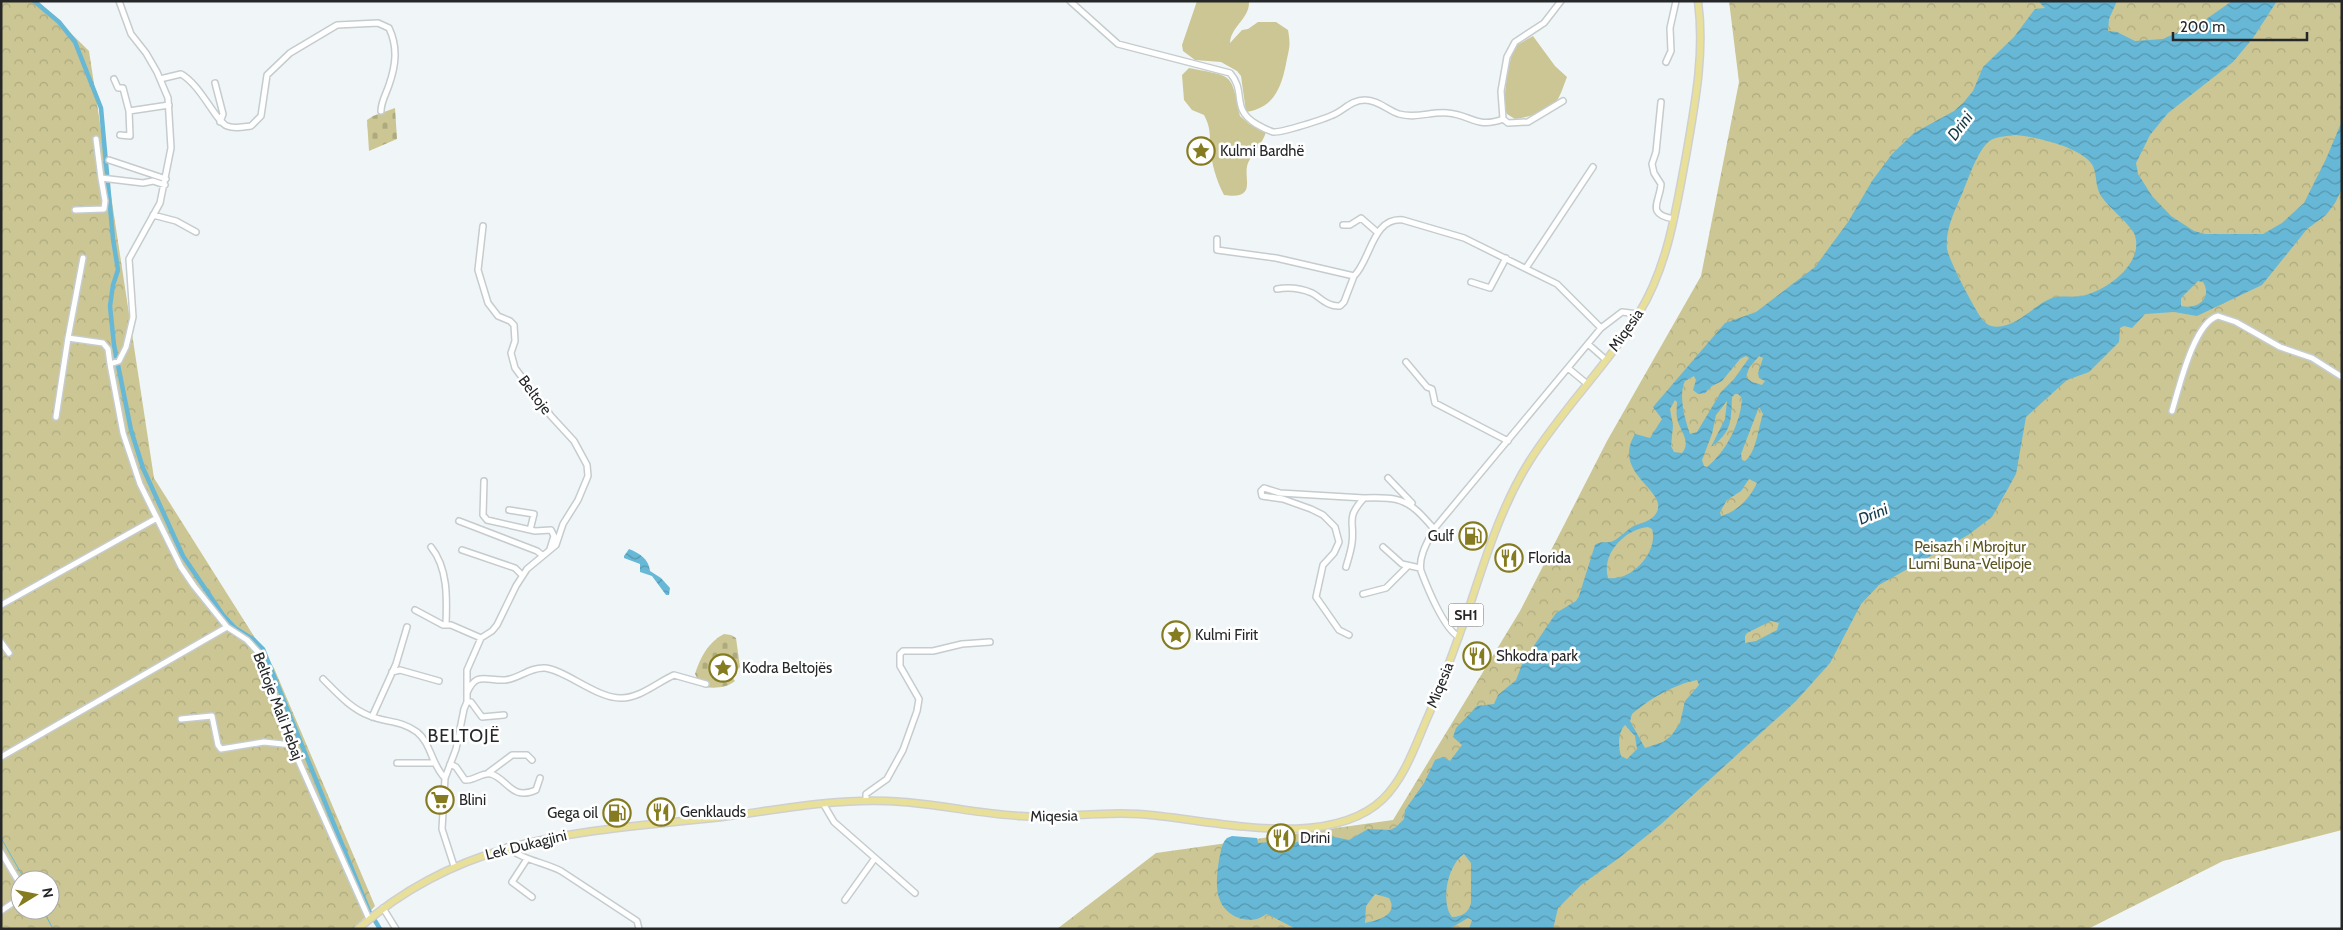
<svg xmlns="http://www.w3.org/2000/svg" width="2343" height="930" font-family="Cabin,sans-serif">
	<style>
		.grass { fill: #cbc693 }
		.cemetery { fill: url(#cemetery-stones) }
		.park { fill: url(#park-crowns); fill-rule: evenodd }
		.water { fill: url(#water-waves); fill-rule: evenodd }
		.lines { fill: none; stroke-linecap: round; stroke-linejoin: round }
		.stream { stroke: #67b8d6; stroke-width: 1 }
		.canal { stroke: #67b8d6; stroke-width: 4.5 }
		.minor-casing { stroke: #c5ccce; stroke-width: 8 }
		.major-casing { stroke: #cfcfd0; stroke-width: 9 }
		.minor { stroke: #fff; stroke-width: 5 }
		.major { stroke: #e8e098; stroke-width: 6 }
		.labels { text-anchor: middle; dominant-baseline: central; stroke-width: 5; stroke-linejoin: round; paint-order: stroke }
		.shield { fill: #fff; stroke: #666868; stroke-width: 1 }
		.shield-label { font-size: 14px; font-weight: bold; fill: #252728 }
		.poi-label { font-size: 15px; fill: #252728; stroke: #fff; text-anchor: start }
		.street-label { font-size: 15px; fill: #252728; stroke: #fff }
		.park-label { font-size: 15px; fill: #5b5521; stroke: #fff }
		.water-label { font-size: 16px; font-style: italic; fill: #143a47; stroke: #fff }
		.quarter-label { font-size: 18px; letter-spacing: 1px; fill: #252728; stroke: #fff }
	</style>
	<defs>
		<pattern id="cemetery-stones" width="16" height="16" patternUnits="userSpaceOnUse" patternTransform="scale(1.25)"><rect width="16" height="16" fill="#cbc693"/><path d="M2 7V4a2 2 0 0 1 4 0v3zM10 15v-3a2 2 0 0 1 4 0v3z" fill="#aeaa7f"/></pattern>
		<pattern id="park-crowns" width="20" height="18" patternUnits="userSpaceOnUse" patternTransform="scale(1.25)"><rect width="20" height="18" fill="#cbc693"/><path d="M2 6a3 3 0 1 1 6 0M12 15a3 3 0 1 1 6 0" fill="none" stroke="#aeaa7f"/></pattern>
		<pattern id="water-waves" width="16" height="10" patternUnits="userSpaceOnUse" patternTransform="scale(1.25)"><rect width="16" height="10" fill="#67b8d6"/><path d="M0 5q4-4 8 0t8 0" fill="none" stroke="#5596ae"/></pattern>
	</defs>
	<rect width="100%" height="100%" fill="#f0f6f8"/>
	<path class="grass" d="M1197,1H1249C1250,19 1231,26 1230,43L1242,30L1248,29L1258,22H1276L1288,30C1291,47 1289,48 1286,64C1281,89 1273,108 1246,112L1241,76L1237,71L1221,62L1195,60L1183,51L1182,45Z
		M1533,36L1555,66L1567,77C1564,84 1562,92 1558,99C1550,112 1529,117 1515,119L1507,114C1501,104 1509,58 1515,46Z
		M1189,68C1233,77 1231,71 1240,116L1249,124L1266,132C1263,143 1253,152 1248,163C1242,178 1259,200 1224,195C1216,180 1211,162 1210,145C1210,133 1210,126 1204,115L1192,110L1184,100L1182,75Z"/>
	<path class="cemetery" d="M395,108L397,139L369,151L367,120L373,116Z
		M724,634L731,635L736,638L740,667L731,676L735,681C725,689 714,688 702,687L695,674C700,658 708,642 724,634Z"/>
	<path class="park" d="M1,1H38L89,51L154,478L274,668L375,906L354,929H1ZM20,880H50V910H20Z
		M1729,1H2342V830L2223,861L2088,929H1057L1156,853L1393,820L1520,611L1607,441L1701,276L1739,82Z"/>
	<path class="water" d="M2038,1H2117L2109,19L2108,31L2117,32L2135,41L2163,39L2205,20L2232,1H2277L2253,38L2233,62L2168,113L2150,135L2136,163L2138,174L2152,196L2171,216L2194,231L2205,234H2263L2282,223L2304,203L2326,159L2342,121V189L2335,203L2326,215L2307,229L2262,285L2197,316L2174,312L2145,314L2132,328L2124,326L2120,328L2119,342L2089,372L2067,380L2026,417L2016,474L1992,517L1968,535L1879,585L1861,604L1830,663L1796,701L1660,825L1619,858L1581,885L1558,908L1553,929H1469L1472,920L1468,918L1449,929H1296L1267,914C1264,915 1260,918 1257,919C1250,921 1240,919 1234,916C1213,904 1216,880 1219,860C1221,852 1221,844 1227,838L1232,836L1257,838L1258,843L1288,841L1293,843L1325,835L1349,840L1368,829L1390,830L1396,827L1404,819L1405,810L1424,783L1435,760L1443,757L1450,761L1462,745L1453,737L1456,728L1477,706L1494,704L1498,695L1516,680L1523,662L1556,613L1576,601L1579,596L1595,545C1601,540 1607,544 1613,541C1620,538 1625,531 1632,527C1639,523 1650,522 1655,515C1673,491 1610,476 1635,434L1650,438L1662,419L1653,407L1725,323L1756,312L1815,267L1848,222L1872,181L1892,154L1914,133L1954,111L1963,103L1973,91L1983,67L2014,37L2035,9L2045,8ZM2016,135C2036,137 2083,147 2093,166C2097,175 2095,186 2101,196C2110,209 2125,219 2134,233C2146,262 2108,290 2082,296C2072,298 2062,295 2052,298C2033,305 2014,331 1991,326C1988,325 1984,322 1982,319C1975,310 1947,257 1947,248C1945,230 1955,210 1962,194C1968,180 1978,148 1991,140C1998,136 2008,136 2016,135ZM2198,281L2203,282C2213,298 2197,310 2181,306V298ZM1746,356L1749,358L1734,379L1721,392L1697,432L1690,434C1685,420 1678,395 1685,381L1694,376L1696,380L1693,390L1698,394L1705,393L1712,386L1722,381L1740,359ZM1759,356L1763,358L1758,373L1759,378L1765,381L1762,385L1752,382L1746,377L1749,368ZM1735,394H1738L1742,398C1741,422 1726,452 1707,467L1704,466L1702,460L1712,434L1716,415L1727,401L1725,419L1711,447C1732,432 1731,421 1732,397ZM1675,400L1677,402C1677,407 1676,413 1677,418C1679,430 1692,441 1682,453L1674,452L1671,446L1673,426L1670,409ZM1759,407L1763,414C1758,428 1757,451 1745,461L1742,460L1741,454ZM1749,479L1757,483C1749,499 1738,511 1721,516L1720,512L1727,500L1741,491ZM1648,527L1652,529C1659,552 1631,582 1608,578C1601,554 1625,529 1648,527ZM1771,621L1779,623L1777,630L1756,641L1745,643V636L1747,633ZM1697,680L1699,685L1685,701L1680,723L1671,736L1663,742L1645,748L1630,721L1632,714C1649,699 1675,684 1697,680ZM1625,725L1635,736L1637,749L1627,759L1621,756C1618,746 1618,732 1625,725ZM1464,854L1471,863V903C1469,912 1462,917 1452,917C1440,902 1448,864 1464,854ZM1375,894L1389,898C1399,915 1378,920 1365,923L1366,906Z
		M629,549C639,553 649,559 650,571L661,578L670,588L669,595H666L652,576L640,572V564L624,558V556Z"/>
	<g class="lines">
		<path class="stream" d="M1,838L25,880
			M43,910L53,929"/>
		<path class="canal" d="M34,1L59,22L75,42L101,108L113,239L118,270L113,285L110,306L114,345L131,430L143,468L183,556L223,615L235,628L254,640L263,649L369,911L380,929"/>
		<g class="minor-casing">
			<path id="minor" d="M119,1L131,34L146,53L157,72L168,98L171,148L160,203L129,259L133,317L126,347L119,361L110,364L123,433L140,484L181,567L194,586L227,627L247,640L259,653L296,755L369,919
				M1070,1L1118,44L1230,73C1247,92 1230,108 1256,124C1261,127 1267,130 1273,132C1281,133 1325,119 1335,114C1345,109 1352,100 1365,100C1378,100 1387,110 1399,114C1416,119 1432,111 1448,113C1471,115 1477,129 1503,119
				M1561,1L1544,23L1515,42L1507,57L1501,91L1503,119L1508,123L1528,122L1563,101
				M1666,62L1671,51L1670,28L1676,1
				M114,79L118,88H123L129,111L130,136L120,135
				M160,79L181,74C201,85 216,122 227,126C235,129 243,127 251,126L261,116L267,75L290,53L337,25L378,23L389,28C398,47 396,65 389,85C386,94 381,102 381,111
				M215,83L223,114L220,122
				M1661,102L1656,152L1652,164L1654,173L1661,184C1660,202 1645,214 1674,219
				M129,111L169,105
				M96,139L101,178L143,183L153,181L165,185
				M109,160L166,179
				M75,210L104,209L105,201L101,178
				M153,215L176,221L196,232
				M1343,225H1350L1361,218L1377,232
				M1217,239V250L1276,258L1354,276C1371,260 1372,217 1403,220L1464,238L1557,284L1601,328L1434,529C1428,541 1418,557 1421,571C1427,587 1444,629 1459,637
				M1526,268L1593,167
				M1471,282L1490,288L1506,258
				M1277,289C1289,287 1300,288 1312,293C1321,298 1328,307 1340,306L1344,302L1354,276
				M1601,328L1622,312L1638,314
				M68,338L103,343L108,349L110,364
				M1588,344L1605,359
				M1406,362L1427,387L1432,389L1435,403L1508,441
				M1568,368L1586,383
				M2172,411C2179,388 2194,322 2218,316L2236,322L2280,347L2312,358L2342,377
				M56,417L68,338L83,258
				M1388,478L1412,503
				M484,481L483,515L487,520L535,531L551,530L554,536L550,549
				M509,510L534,514L530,530
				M459,521L537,551L542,555
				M431,547C448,568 447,598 446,624
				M1383,547L1402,564L1420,568
				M462,550L515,568L522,575
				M1346,567C1348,560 1351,551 1352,543C1355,521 1345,519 1364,498C1403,497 1409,500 1434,529
				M1363,594L1386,588L1407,567
				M1,605L157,518
				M415,610L443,625H451L481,638
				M1349,635L1339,630L1316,597L1323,565L1334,553L1339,542L1335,527L1323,515L1311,509L1283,499L1262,496L1261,491L1264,488L1280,493L1364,498
				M1,642L9,653
				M392,672L400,670L439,681
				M323,679C337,693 351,709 370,716C388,723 400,720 417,732C431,743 432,766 445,778
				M467,693C476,671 486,681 505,680C518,679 530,667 545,668C566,670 597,699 622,698C640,698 658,682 674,675L706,684
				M467,702V670L481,638L492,631L497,625L516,586L527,569L556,545L563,524L578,500L588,476L587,465L574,441L551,416L515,368L511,353L515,341L514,325L510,321L498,316L488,303L478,270L483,226
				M467,702H471L482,717L504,715
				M372,717L396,664L407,627
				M181,719L212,716L218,745L221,749L264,742L292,745
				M1,757L227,627
				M397,763H435
				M450,764L456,767L465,780C474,781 482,772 491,774C508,779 511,801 536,790L540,778
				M488,773L512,755H527L532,760
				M866,801V794L887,779L903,750L917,711L919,699L900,666V654L903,651H933L962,644L990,642
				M824,805L834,822L915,893
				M507,847C523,860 543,862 561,871L637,921L639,929
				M1,852L20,884
				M527,859L512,882L532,897
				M454,866L442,829L445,778L456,749L464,709L467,702
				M845,900L875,858
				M383,908L396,929
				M1,911L20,898"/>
		</g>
		<g class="major-casing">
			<path id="major" d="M358,929C466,833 586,832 722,817C776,810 832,799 886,801C932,802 976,814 1021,816C1060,819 1099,811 1138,814C1207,818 1327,853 1383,799C1406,776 1416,743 1429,714C1444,678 1457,642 1470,605C1486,556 1502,505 1529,462C1562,409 1607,366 1639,313C1668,266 1676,209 1686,156C1695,104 1705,53 1698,1"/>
		</g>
		<use href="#minor" class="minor"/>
		<use href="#major" class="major"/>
	</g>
	<defs>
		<g id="sight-ring" transform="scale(1.4375)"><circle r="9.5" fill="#fff" stroke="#857b20" stroke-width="1.5"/><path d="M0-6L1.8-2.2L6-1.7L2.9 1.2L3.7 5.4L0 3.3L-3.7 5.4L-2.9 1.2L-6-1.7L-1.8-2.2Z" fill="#857b20"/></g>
		<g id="fuel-ring" transform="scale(1.4375)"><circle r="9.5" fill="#fff" stroke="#857b20" stroke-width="1.5"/><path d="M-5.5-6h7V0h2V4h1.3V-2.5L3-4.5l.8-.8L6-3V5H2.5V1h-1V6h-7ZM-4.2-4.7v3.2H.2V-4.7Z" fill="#857b20"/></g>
		<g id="restaurant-ring" transform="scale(1.4375)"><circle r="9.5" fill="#fff" stroke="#857b20" stroke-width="1.5"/><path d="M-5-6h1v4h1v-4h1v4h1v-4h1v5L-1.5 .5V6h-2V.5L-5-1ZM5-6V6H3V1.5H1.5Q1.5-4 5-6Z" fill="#857b20"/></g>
		<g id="supermarket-ring" transform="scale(1.4375)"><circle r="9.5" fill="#fff" stroke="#857b20" stroke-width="1.5"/><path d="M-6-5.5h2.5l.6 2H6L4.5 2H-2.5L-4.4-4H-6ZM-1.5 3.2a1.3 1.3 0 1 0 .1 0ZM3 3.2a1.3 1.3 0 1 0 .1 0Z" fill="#857b20"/></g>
	</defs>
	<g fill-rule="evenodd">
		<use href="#sight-ring" x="1201" y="151"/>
		<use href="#fuel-ring" x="1473" y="536"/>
		<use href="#restaurant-ring" x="1509" y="558"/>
		<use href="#sight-ring" x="1176" y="635"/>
		<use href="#restaurant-ring" x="1477" y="656"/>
		<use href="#sight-ring" x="723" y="668"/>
		<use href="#supermarket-ring" x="440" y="800"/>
		<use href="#restaurant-ring" x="661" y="812"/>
		<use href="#fuel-ring" x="617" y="813"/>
		<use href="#restaurant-ring" x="1281" y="838"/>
	</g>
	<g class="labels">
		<rect class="shield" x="1448.5" y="603.5" width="35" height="23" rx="4"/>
		<g class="shield-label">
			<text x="1466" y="615">SH1</text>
		</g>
		<g class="poi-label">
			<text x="1220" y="151">Kulmi Bardhë</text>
			<text x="1454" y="536" text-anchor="end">Gulf</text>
			<text x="1528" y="558">Florida</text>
			<text x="1195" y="635">Kulmi Firit</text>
			<text x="1496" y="656">Shkodra park</text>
			<text x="742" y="668">Kodra Beltojës</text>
			<text x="459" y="800">Blini</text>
			<text x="680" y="812">Genklauds</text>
			<text x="598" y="813" text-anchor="end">Gega oil</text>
			<text x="1300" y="838">Drini</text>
		</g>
		<g class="street-label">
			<text transform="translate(1626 330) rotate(-55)">Miqesia</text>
			<text transform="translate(535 395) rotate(53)">Beltoje</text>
			<text transform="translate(1440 685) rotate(-68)">Miqesia</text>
			<text transform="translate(278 706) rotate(69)">Beltoje Mali Hebaj</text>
			<text transform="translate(1054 816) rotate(-1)">Miqesia</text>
			<text transform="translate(526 845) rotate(-14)">Lek Dukagjini</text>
		</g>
		<g class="park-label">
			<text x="1970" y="547">Peisazh i Mbrojtur<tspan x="1970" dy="17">Lumi Buna-Velipoje</tspan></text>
		</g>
		<g class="water-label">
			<text transform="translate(1960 126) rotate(-53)">Drini</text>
			<text transform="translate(1873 514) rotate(-23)">Drini</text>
		</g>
		<g class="quarter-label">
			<text x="464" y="736">BELTOJË</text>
		</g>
	</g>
	<rect width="2343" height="930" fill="none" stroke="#252728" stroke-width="5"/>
	<g transform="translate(35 895) rotate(80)"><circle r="24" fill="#ffffff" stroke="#a8a9a9"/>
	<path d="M0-4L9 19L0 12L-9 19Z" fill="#857b20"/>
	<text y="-8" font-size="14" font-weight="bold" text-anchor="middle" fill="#252728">N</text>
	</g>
	<path d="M2173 32v8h134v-8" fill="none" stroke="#252728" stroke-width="2.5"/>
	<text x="2180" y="32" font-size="15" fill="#252728" stroke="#ffffff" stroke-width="4" paint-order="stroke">200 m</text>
</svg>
